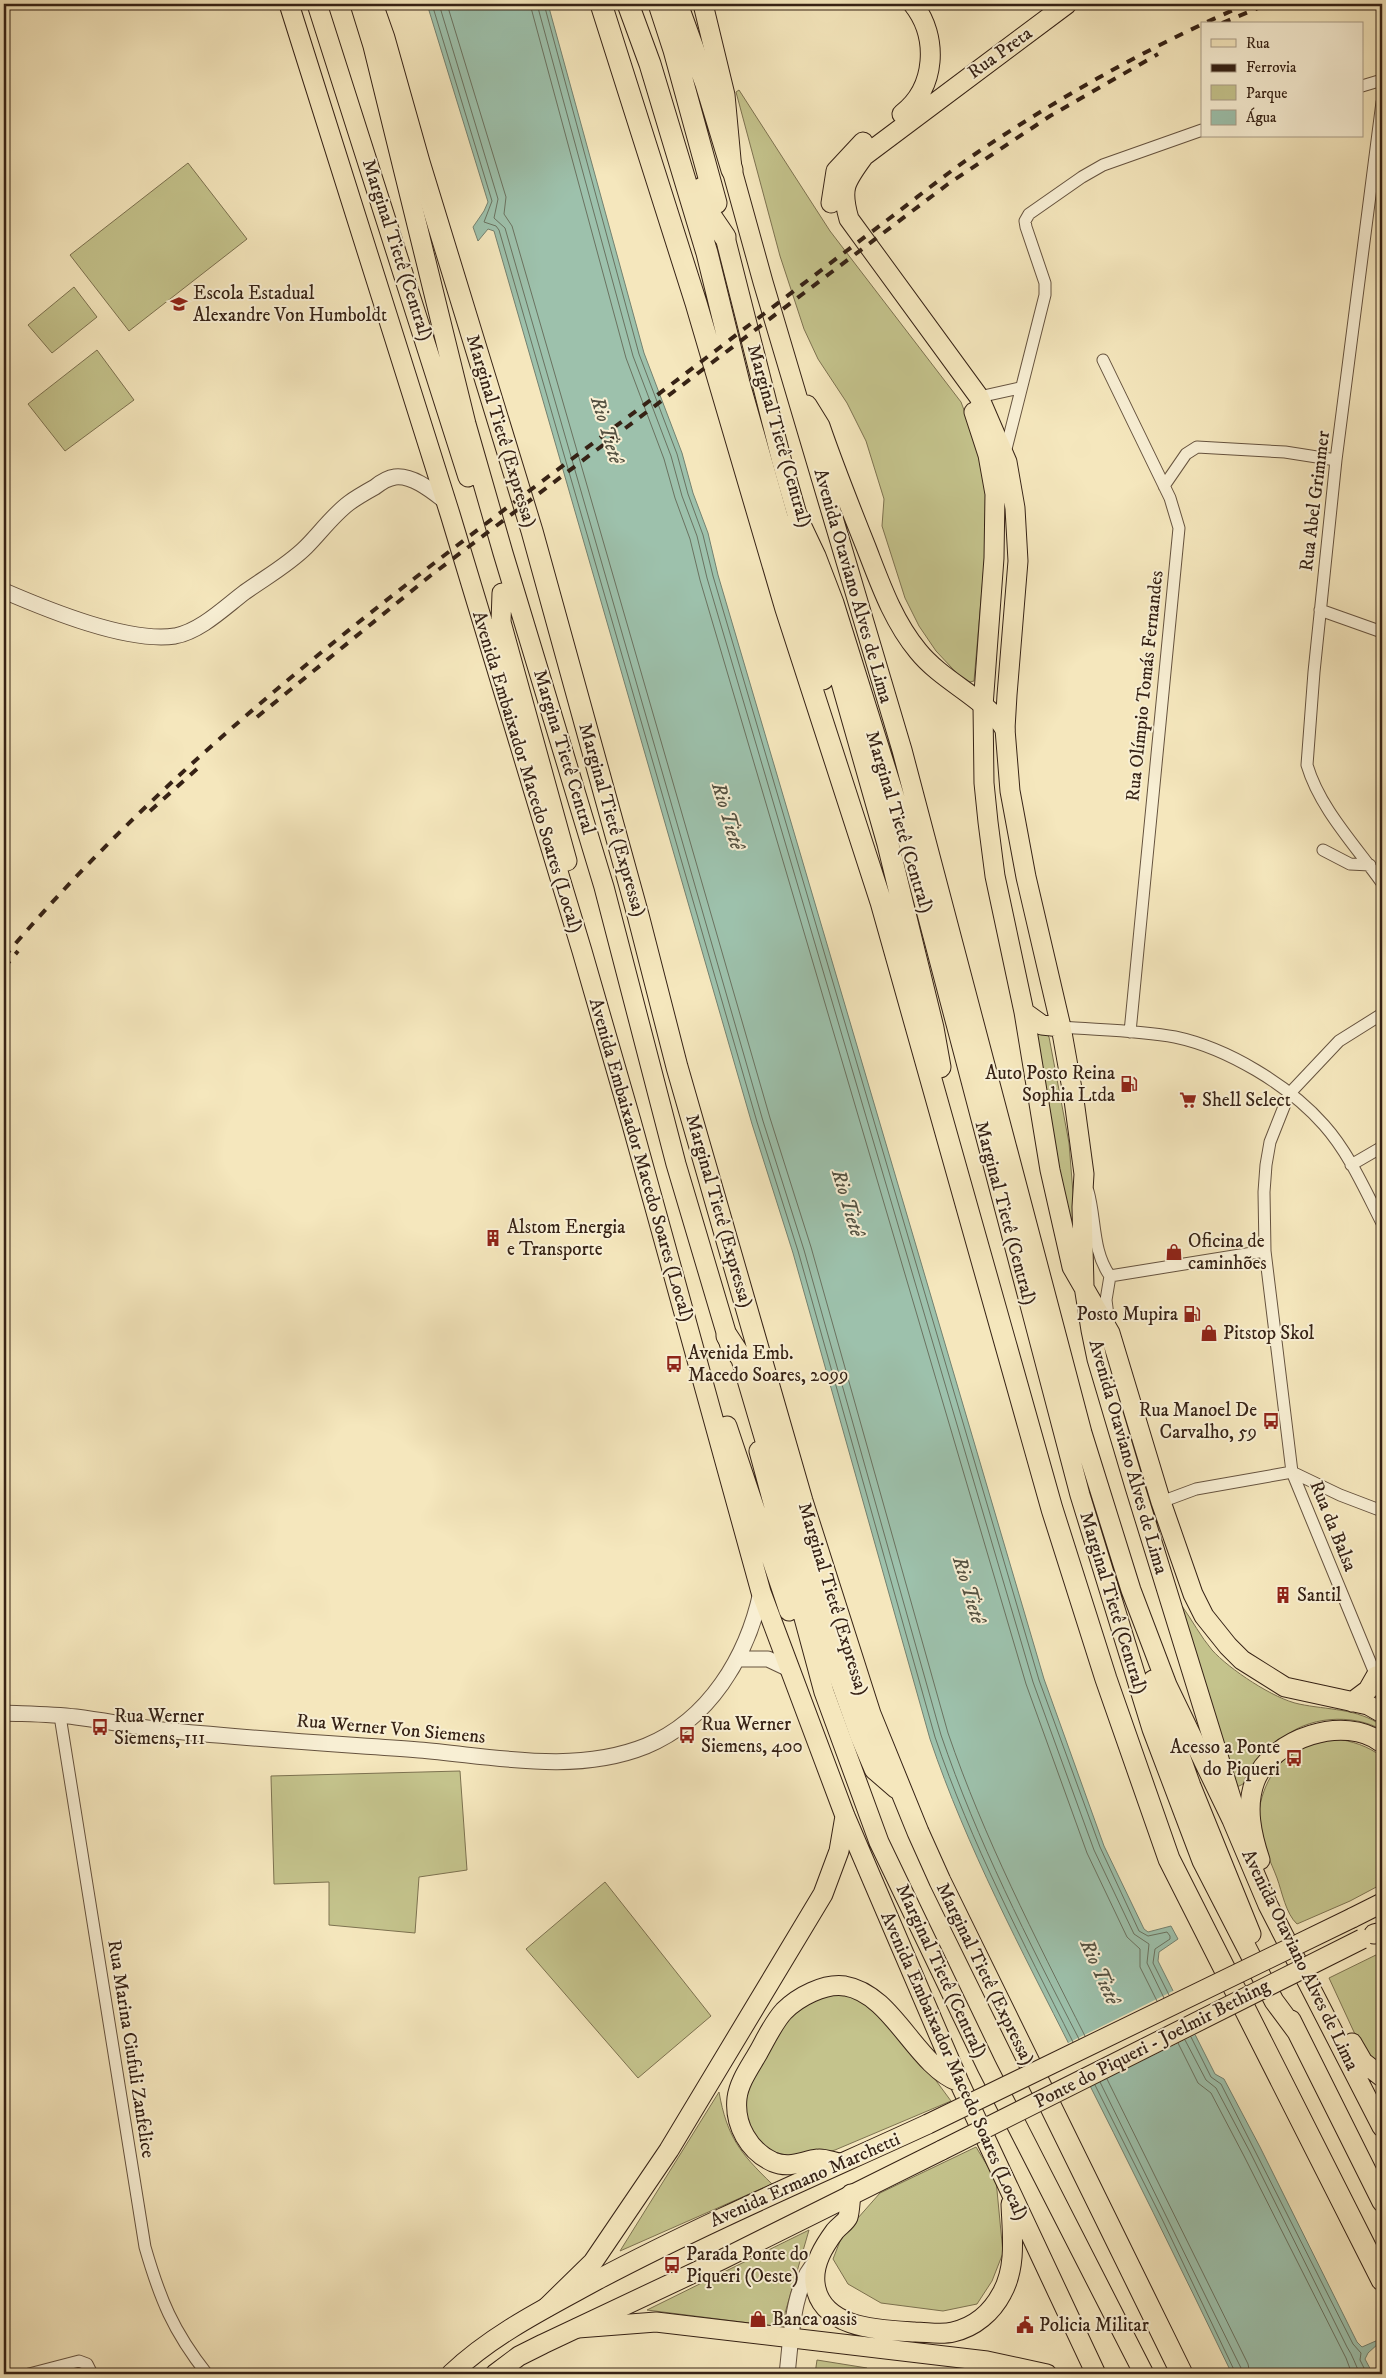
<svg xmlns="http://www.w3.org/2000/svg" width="1386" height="2378" font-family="'IM FELL DW Pica',serif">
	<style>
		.green { fill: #c4c38c; stroke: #7d7250 }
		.water { fill: #9dc1ac; stroke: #748170 }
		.pier { fill: #f5e7bd }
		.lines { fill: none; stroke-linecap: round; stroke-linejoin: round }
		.shore { stroke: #6a7260; stroke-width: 1 }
		.minor-casing { stroke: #66533f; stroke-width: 13 }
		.tertiary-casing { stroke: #66533f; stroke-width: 17 }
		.primary-casing { stroke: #362215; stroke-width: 21 }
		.trunk-casing { stroke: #362215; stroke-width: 21 }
		.motorway-casing { stroke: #362215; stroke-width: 23 }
		.minor { stroke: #f8efd4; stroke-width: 11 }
		.tertiary { stroke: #f8efd4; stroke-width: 15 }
		.primary { stroke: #f5e7bd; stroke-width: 19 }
		.trunk { stroke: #f5e7bd; stroke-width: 19 }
		.motorway { stroke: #f5e7bd; stroke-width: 21 }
		.rail { stroke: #362215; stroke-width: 4; stroke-dasharray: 9 9; stroke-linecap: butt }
		.primary-bridge-casing { stroke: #362215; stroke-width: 21; stroke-linecap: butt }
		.primary-bridge { stroke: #f5e7bd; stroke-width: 19 }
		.labels { text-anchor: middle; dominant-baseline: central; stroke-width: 4; stroke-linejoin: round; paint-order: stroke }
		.street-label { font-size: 19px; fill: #362215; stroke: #f8efd4 }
		.poi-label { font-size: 19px; fill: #362215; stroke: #f8efd4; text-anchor: start }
		.water-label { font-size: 20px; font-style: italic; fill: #555242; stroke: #f8efd4 }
	</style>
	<rect width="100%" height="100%" fill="#f5e7bd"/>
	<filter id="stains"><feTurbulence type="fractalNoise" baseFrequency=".004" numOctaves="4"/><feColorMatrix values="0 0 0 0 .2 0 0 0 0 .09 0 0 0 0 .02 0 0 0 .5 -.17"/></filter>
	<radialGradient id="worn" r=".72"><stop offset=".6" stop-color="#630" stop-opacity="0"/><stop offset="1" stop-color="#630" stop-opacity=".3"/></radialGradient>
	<path class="green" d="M739,90L830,231L961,402L978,447L986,487L988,519L974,681L966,683L936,651L919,626L905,598L882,526L884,499L866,441L847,403L818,359L804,329L780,256L736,92Z
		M188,163L247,239L129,331L70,255Z
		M74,287L97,317L52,353L28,325Z
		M97,350L134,400L65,451L28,404Z
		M1045,1033L1049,1037L1069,1143L1077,1243L1067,1223L1037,1034Z
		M1182,1606C1192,1620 1201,1637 1212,1650C1229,1669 1274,1699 1299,1704C1327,1710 1358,1708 1382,1726V1730C1353,1713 1306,1716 1281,1740C1264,1755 1257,1781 1234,1788L1179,1607Z
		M1334,1738C1353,1742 1367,1745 1382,1757V1884L1350,1901L1297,1924C1286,1914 1282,1892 1277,1878C1271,1862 1262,1845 1259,1828C1256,1802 1269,1769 1291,1754C1303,1746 1320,1741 1334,1738Z
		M460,1771L467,1870L419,1877L415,1933L329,1925V1882L274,1884L271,1776Z
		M605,1882L711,2016L638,2078L526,1949Z
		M1382,1952V2069L1360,2045L1329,1978Z
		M852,1991L889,2017L951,2101L835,2150L813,2156L794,2157L774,2152L757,2142L746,2122L743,2100L752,2079L791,2009L815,1995Z
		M719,2092C727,2137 740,2153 772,2184L620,2251Z
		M976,2147L996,2180L1003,2253L992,2281L977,2304L943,2311L881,2303L848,2284L833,2259L842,2236L880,2193Z
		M809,2230L781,2327L647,2310Z
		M817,2360L867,2368L866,2374H815Z"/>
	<path class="water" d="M427,4H548L644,353L682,453L693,493L708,533L718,575L1044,1679L1104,1846L1144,1929L1148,1932L1171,1926L1178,1939L1159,1952L1158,1961L1215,2074L1224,2079L1260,2147L1357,2342L1362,2347L1378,2340L1379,2343L1368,2353L1365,2359L1373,2374H1232C1180,2266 1127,2159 1073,2052C1021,1949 967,1848 930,1739L793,1253L752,1124L494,231L488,229L478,241L473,227L484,211L488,202Z"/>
	<path class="pier" d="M1175,1990L1197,2034L1088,2087L1066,2044Z"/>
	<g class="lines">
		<path class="shore" d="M432,4L492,201L484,222L496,226L499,230L757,1122L798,1251L935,1737C971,1843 1023,1942 1073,2042
			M439,4L498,199L494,218L505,228L763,1121L804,1250L941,1735C977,1841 1028,1940 1079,2039
			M447,4L506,197L504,214L512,226L770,1118L811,1247L948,1733C984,1838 1035,1937 1085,2036
			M530,4L626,358L664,459L675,498L690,539L700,580L1026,1684L1087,1853L1127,1937L1140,1949V1967L1157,2001
			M537,4L633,356L671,456L682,496L697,536L707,578L1033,1682L1094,1850L1134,1934L1149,1944L1147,1963L1164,1998
			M544,4L639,354L677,454L688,494L703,535L713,576L1039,1680L1100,1847L1139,1931L1148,1936L1167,1932L1170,1936V1939L1155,1949L1153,1963L1169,1995
			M1191,2037L1211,2077L1221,2084L1353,2344L1361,2353L1360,2360L1367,2374
			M1185,2040L1206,2080L1216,2088L1250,2152L1347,2347C1353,2356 1355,2364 1360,2374
			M1178,2043L1198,2083L1211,2093L1244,2156L1346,2358L1352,2374
			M1107,2079L1248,2364L1250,2374
			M1100,2082L1241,2368L1243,2374
			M1095,2085L1163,2221L1236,2374"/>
		<g class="minor-casing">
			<path id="minor" d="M1362,86L1382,80
				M1382,102L1336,460L1314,672L1307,765C1320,809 1356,846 1382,883
				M1103,360L1170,498L1179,528L1130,1032
				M979,397L1020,388
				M1005,453L1045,295V283L1026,227L1025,221L1029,214L1082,177L1103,165L1202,130
				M1164,486L1186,454L1197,447L1285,452L1336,460
				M1320,610L1382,632
				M1323,850L1350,864L1370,865
				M1382,1014L1339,1041L1289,1094L1270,1142L1266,1165L1264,1192L1265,1251L1292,1472L1376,1676L1382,1686
				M1061,1027C1098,1030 1138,1030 1175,1037C1227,1048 1289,1085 1324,1125C1349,1153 1365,1190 1382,1223
				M1351,1165L1382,1147
				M1088,1191C1096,1219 1092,1251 1110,1276
				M1110,1276L1265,1251
				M1109,1323L1106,1300L1110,1276
				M1161,1502L1196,1489L1292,1472L1340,1495L1382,1511
				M60,1716L145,2247C160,2299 173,2331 207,2374
				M29,2374L79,2361L87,2364L92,2374"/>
		</g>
		<g class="tertiary-casing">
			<path id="tertiary" d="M4,591C48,610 128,643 175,636C201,631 225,607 245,592C266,577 288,565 306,547C320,533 333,515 349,503C357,497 366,492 375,487C380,483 388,478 395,477C413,475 432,491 445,501
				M739,1659H768L787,1668
				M4,1713C28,1714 52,1714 76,1717C108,1721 140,1728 173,1731C254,1739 337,1744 419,1750C493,1756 574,1775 646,1746C709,1720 747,1657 761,1592
				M787,2374C791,2342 792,2285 816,2262"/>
		</g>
		<g class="primary-casing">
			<path id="primary" d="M1067,4L864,156C845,182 840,188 849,219L979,397L1007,462L1015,508L1018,561L1007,695L1005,729L1010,791L1026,877L1061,1027L1074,1100L1084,1174L1082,1207L1084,1286L1091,1330L1097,1359L1135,1487L1232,1801V1817
				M902,114C936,88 939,37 913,4
				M831,203L836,171L863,142
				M974,412L988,455L995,494L994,558L983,706L984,783L988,822L995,876L1024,1012L1050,1170L1072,1267L1110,1333L1161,1502L1193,1594L1204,1616L1228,1646L1242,1660L1285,1687L1368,1705L1382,1713
				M1024,1012L1042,1025L1061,1027
				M1352,1702L1368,1690L1376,1676
				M1352,1918L1382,1903
				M451,2374C493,2334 546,2308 597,2280C705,2223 817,2175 928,2124
				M495,2374L519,2356L543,2344L721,2260L942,2150"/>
		</g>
		<g class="trunk-casing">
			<path id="trunk" d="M289,4L450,514L582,951L631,1121L761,1592L845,1816L959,2082L1096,2374
				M317,4L468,477
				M360,4L373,46L466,424L503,553L604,887L676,1164L731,1349
				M703,4L725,95L732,170L763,282L902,750L1082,1433L1131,1590L1167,1685L1232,1820L1268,1905L1382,2127
				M725,237L782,462L798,518L816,556L834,603L905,830L1080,1495L1152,1729L1202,1861L1274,2001L1297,2032
				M807,405L820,426C834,467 850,507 866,547C880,583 893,621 918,651C943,682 984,697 1005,729
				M502,593L501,622L567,861
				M727,1426L789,1611
				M759,1451L824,1692L879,1842L987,2067L1144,2374
				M1153,1680L1191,1786L1251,1934
				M1260,1860C1252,1836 1245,1807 1255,1781C1272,1738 1345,1714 1382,1743
				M1374,1934L1382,1932
				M1291,2020L1382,2202
				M1352,2043L1363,2062L1382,2077
				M840,2163C833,2162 824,2158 818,2159C802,2161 790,2169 773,2162C749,2151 734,2125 737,2098C739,2082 750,2067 758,2053C766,2039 773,2023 784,2011C798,1997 824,1983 845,1986C893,1994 915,2065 959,2082
				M851,2194C850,2201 850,2210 848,2217C846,2222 839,2226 835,2231C824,2246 813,2263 815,2283C820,2329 880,2330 915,2332C927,2332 941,2335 953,2332C975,2327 992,2312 1002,2293C1017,2266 1012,2233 1011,2204
				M547,2307L593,2262L669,2150L823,1894L839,1851L845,1816
				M578,2328L656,2322L987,2361L1047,2374"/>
		</g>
		<g class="motorway-casing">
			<path id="motorway" d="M372,4L384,38L419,162L532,531L638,915L677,1067L802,1501L870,1714L918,1832L940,1881L1182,2374
				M601,4L696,303L786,609L881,902L1052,1509L1106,1679L1169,1859L1382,2280
				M628,4L650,64L707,253L739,383L823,679
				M659,4L674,50L716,203
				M677,4L706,84L732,170
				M702,188L710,215L725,237
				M798,518L810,570L888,844L933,1028L940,1067
				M727,1336L742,1359L816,1610L861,1736L875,1769L897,1788"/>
		</g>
		<use href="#minor" class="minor"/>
		<use href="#tertiary" class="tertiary"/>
		<use href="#primary" class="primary"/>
		<use href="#trunk" class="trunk"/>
		<use href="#motorway" class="motorway"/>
		<path class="rail" d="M1222,23L1268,4
			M257,717L430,576L948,184L1050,116L1158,54
			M150,811L198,768
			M4,957C190,737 427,568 656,396C727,342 799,287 870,233C908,205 945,174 984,148C1068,92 1155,44 1247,4
			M4,968L18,951"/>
		<g class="primary-bridge-casing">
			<path id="primary-bridge" d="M928,2124L1352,1918
				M942,2150L1362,1939"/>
		</g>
		<use href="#primary-bridge" class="primary-bridge"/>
	</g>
	<defs>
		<g id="school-bare" transform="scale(1.35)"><path d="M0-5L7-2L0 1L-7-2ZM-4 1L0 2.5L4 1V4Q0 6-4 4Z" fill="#8f2418" stroke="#f8efd4" stroke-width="2.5" paint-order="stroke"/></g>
		<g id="fuel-bare" transform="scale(1.35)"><path d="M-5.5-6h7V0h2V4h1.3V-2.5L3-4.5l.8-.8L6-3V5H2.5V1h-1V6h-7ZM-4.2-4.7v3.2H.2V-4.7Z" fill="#8f2418" stroke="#f8efd4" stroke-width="2.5" paint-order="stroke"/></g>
		<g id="supermarket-bare" transform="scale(1.35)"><path d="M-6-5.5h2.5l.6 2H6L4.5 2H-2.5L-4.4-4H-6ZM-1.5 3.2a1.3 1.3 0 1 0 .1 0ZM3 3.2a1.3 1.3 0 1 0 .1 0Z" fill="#8f2418" stroke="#f8efd4" stroke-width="2.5" paint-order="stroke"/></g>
		<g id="building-bare" transform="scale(1.35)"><path d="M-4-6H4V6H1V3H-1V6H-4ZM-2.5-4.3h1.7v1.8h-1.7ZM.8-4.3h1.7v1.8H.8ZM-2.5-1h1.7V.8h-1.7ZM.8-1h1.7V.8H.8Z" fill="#8f2418" stroke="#f8efd4" stroke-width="2.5" paint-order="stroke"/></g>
		<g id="shop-bare" transform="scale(1.35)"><path d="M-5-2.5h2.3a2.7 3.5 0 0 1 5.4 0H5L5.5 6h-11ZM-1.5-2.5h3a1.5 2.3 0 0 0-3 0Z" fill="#8f2418" stroke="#f8efd4" stroke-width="2.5" paint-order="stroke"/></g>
		<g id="bus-bare" transform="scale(1.35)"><path d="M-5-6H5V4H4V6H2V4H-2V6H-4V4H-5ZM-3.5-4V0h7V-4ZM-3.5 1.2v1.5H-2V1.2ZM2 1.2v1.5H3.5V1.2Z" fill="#8f2418" stroke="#f8efd4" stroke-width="2.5" paint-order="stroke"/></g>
		<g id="civic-bare" transform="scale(1.35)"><path d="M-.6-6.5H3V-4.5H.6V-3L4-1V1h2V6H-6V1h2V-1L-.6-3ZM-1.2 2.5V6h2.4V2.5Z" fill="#8f2418" stroke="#f8efd4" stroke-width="2.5" paint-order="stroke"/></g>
	</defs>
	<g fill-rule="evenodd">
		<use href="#school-bare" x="179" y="304"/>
		<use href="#fuel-bare" x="1129" y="1084"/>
		<use href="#supermarket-bare" x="1188" y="1100"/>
		<use href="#building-bare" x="493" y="1238"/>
		<use href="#shop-bare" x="1174" y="1252"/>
		<use href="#fuel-bare" x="1192" y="1314"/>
		<use href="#shop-bare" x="1209" y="1333"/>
		<use href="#bus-bare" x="674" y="1364"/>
		<use href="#bus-bare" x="1271" y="1421"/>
		<use href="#building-bare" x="1283" y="1595"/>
		<use href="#bus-bare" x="100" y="1727"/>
		<use href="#bus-bare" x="687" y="1735"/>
		<use href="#bus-bare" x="1294" y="1758"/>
		<use href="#bus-bare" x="672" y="2265"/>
		<use href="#shop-bare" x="758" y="2319"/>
		<use href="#civic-bare" x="1025" y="2325"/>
	</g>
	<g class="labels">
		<g class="street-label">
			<text transform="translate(1000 53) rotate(-36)">Rua Preta</text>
			<text transform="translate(397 250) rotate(72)">Marginal Tietê (Central)</text>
			<text transform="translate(501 431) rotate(73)">Marginal Tietê (Expressa)</text>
			<text transform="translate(779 436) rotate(74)">Marginal Tietê (Central)</text>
			<text transform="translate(1315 501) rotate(-83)">Rua Abel Grimmer</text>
			<text transform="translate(853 586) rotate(74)">Avenida Otaviano Alves de Lima</text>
			<text transform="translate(1145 686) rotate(-84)">Rua Olímpio Tomás Fernandes</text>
			<text transform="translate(564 752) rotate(73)">Margina Tietê Central</text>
			<text transform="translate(527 772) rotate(73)">Avenida Embaixador Macedo Soares (Local)</text>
			<text transform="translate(612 820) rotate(74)">Marginal Tietê (Expressa)</text>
			<text transform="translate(899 822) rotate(73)">Marginal Tietê (Central)</text>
			<text transform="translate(641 1160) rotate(74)">Avenida Embaixador Macedo Soares (Local)</text>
			<text transform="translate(719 1211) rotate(74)">Marginal Tietê (Expressa)</text>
			<text transform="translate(1005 1213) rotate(75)">Marginal Tietê (Central)</text>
			<text transform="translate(1128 1457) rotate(74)">Avenida Otaviano Alves de Lima</text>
			<text transform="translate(1333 1526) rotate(68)">Rua da Balsa</text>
			<text transform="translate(833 1599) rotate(73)">Marginal Tietê (Expressa)</text>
			<text transform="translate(1113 1603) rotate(73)">Marginal Tietê (Central)</text>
			<text transform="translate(391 1729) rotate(5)">Rua Werner Von Siemens</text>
			<text transform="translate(1300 1960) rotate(64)">Avenida Otaviano Alves de Lima</text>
			<text transform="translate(941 1971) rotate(65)">Marginal Tietê (Central)</text>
			<text transform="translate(985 1974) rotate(64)">Marginal Tietê (Expressa)</text>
			<text transform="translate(1152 2044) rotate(-27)">Ponte do Piqueri - Joelmir Bething</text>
			<text transform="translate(131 2049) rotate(81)">Rua Marina Ciufuli Zanfelice</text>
			<text transform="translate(954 2066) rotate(66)">Avenida Embaixador Macedo Soares (Local)</text>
			<text transform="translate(805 2180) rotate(-24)">Avenida Ermano Marchetti</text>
		</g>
		<g class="poi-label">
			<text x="193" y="293">Escola Estadual<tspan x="193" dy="22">Alexandre Von Humboldt</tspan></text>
			<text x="1115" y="1073" text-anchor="end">Auto Posto Reina<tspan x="1115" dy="22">Sophia Ltda</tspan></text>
			<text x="1202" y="1100">Shell Select</text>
			<text x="507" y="1227">Alstom Energia<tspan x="507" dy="22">e Transporte</tspan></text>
			<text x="1188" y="1241">Oficina de<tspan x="1188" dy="22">caminhões</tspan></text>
			<text x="1178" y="1314" text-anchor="end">Posto Mupira</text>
			<text x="1223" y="1333">Pitstop Skol</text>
			<text x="688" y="1353">Avenida Emb.<tspan x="688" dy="22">Macedo Soares, 2099</tspan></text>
			<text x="1257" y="1410" text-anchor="end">Rua Manoel De<tspan x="1257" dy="22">Carvalho, 59</tspan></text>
			<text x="1297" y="1595">Santil</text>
			<text x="114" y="1716">Rua Werner<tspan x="114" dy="22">Siemens, 111</tspan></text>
			<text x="701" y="1724">Rua Werner<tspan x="701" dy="22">Siemens, 400</tspan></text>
			<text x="1280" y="1747" text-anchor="end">Acesso a Ponte<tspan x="1280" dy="22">do Piqueri</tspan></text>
			<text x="686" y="2254">Parada Ponte do<tspan x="686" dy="22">Piqueri (Oeste)</tspan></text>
			<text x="772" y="2319">Banca oasis</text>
			<text x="1039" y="2325">Policia Militar</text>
		</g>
		<g class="water-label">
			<text transform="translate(606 430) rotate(73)">Rio Tietê</text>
			<text transform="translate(727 816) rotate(73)">Rio Tietê</text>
			<text transform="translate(847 1203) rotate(73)">Rio Tietê</text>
			<text transform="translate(968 1590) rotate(73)">Rio Tietê</text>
			<text transform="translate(1099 1972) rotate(66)">Rio Tietê</text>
		</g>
	</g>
	<rect width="1386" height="2378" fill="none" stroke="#f5e7bd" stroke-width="20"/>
	<rect x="5" y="5" width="1376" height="2368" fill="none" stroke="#362215" stroke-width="2.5"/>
	<rect x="10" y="10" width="1366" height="2358" fill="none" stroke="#362215"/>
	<rect x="1201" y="22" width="162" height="115" fill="#f8efd4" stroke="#aa9d88"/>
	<rect x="1211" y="39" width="25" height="8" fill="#f5e7bd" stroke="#aa9d88"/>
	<text x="1246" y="48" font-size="15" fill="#362215">Rua</text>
	<rect x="1211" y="64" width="25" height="8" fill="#362215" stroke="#aa9d88"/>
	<text x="1246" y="72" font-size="15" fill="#362215">Ferrovia</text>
	<rect x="1211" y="85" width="25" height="15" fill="#c4c38c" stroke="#aa9d88"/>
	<text x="1246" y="98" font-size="15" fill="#362215">Parque</text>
	<rect x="1211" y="110" width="25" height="15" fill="#9dc1ac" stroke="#aa9d88"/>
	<text x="1246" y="122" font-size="15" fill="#362215">Água</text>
	<rect width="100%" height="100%" filter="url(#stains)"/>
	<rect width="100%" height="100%" fill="url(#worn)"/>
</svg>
